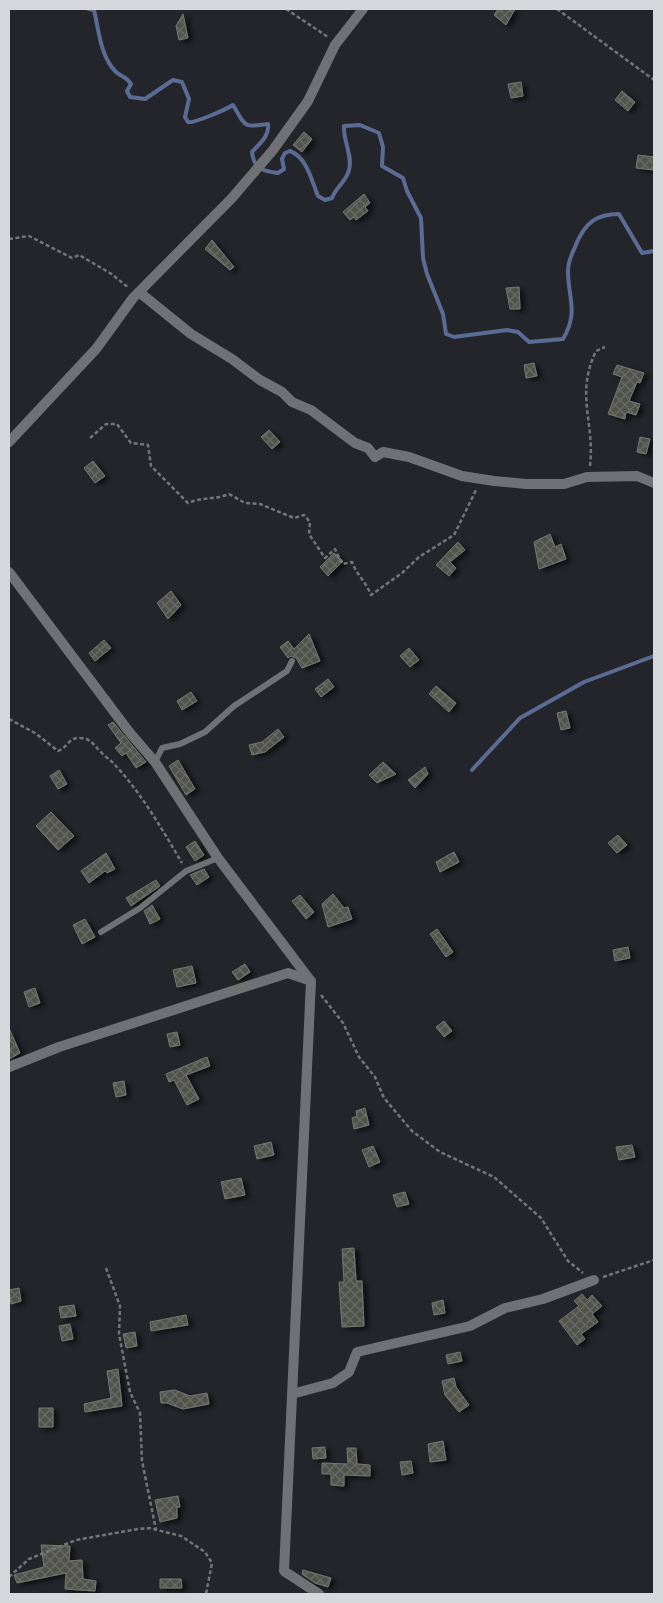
<svg xmlns="http://www.w3.org/2000/svg" width="663" height="1603" font-family="'Space Grotesk',sans-serif">
	<style>
		.lines { fill: none; stroke-linecap: round; stroke-linejoin: round }
		.stream { stroke: #5a6c93; stroke-width: 4 }
		.building { fill: url(#building-cross-hatch); stroke: #767870; filter: url(#shadow) }
		.path { stroke: #73757a; stroke-width: 2.5; stroke-dasharray: 4 2.5; stroke-linecap: butt }
		.lane { stroke: #6f7174; stroke-width: 6 }
		.street { stroke: #6f7174; stroke-width: 10 }
	</style>
	<defs>
		<pattern id="building-cross-hatch" width="8" height="8" patternUnits="userSpaceOnUse" patternTransform="scale(1.25)"><rect width="8" height="8" fill="#51534c"/><path d="M0 0l8 8M0 8l8-8" fill="none" stroke="#696b65"/></pattern>
		<filter id="shadow"><feDropShadow dx="4.5" dy="2.5" stdDeviation="2.5" flood-color="#0009"/></filter>
	</defs>
	<rect width="100%" height="100%" fill="#23252b"/>
	<g class="lines">
		<path class="stream" d="M89,9L94,10C99,30 100,56 116,72C121,77 126,76 131,84L127,91L130,97L145,99L173,80L182,82L189,99L185,117L188,122C193,124 227,109 233,105C246,126 242,128 268,124C270,136 259,144 252,152C254,169 262,171 278,173L284,169L282,159L285,153L290,151C307,157 312,182 318,196L325,200L332,198C336,187 346,182 349,170C353,156 343,141 344,126L360,125L379,133L383,147L382,166L403,178L407,191L421,218L423,258L427,274L443,314L446,334L454,337L507,330L518,332L529,342L563,339C579,312 568,298 568,271C568,259 573,253 577,242C586,223 596,214 619,214L642,253L654,251
			M472,770L520,718L584,682L654,656"/>
	</g>
	<path class="building" d="M498,9H515L506,25L494,15Z
		M183,14L188,38L179,40L176,26Z
		M521,82L523,96L511,98L508,84Z
		M622,91L635,102L628,111L615,100Z
		M304,132L312,139L302,152L293,145Z
		M638,155L654,157V170L636,168Z
		M364,194L370,203L365,207L368,211L356,220L354,217L350,220L343,212Z
		M212,240L234,267L230,270L205,249Z
		M519,287L520,309H510L506,288Z
		M534,363L537,376L526,378L524,365Z
		M617,365L644,373L640,383L637,382L629,401L640,404L636,415L626,412L625,419L608,414L622,377L613,374Z
		M269,430L280,442L272,449L261,437Z
		M640,437L650,439L646,454L637,452Z
		M93,461L105,476L95,483L84,468Z
		M550,534L555,547L561,544L566,559L539,569L534,542Z
		M458,542L465,550L450,562L456,568L449,576L436,565Z
		M334,553L343,561L328,576L320,567Z
		M171,591L181,605L168,619L157,603Z
		M309,634L320,661L302,668L296,658L291,656L288,658L280,647L288,641L294,649Z
		M104,640L111,648L95,661L89,653Z
		M409,648L419,660L410,667L400,656Z
		M328,679L334,687L321,697L315,689Z
		M436,686L456,703L449,712L429,694Z
		M191,692L197,701L182,710L177,701Z
		M566,711L570,728L561,730L557,713Z
		M113,722L146,762L136,768L126,753L122,756L115,748L121,743L108,725Z
		M278,729L284,737L265,752L252,755L249,745L262,742Z
		M178,760L195,789L186,795L169,766Z
		M383,762L396,774L377,783L369,775Z
		M425,767L428,774L415,788L408,780Z
		M59,770L67,784L58,789L50,776Z
		M51,812L74,836L58,850L36,826Z
		M618,835L627,845L617,853L608,843Z
		M195,841L204,855L195,861L186,847Z
		M454,852L459,862L440,872L436,862Z
		M106,853L115,869L107,873L105,871L89,883L81,871Z
		M204,869L209,877L197,885L190,875Z
		M156,880L160,886L131,906L126,898Z
		M333,894L344,908L348,907L352,919L328,927L322,904Z
		M300,895L314,912L306,919L292,901Z
		M152,905L160,919L150,924L144,911Z
		M85,919L95,937L82,944L73,925Z
		M437,929L453,952L446,957L430,934Z
		M628,947L630,958L615,961L613,950Z
		M245,964L250,972L238,980L232,972Z
		M192,966L196,983L177,987L173,970Z
		M35,988L40,1003L29,1007L24,992Z
		M444,1021L452,1031L444,1037L436,1027Z
		M9,1028L20,1053L9,1059Z
		M177,1032L180,1045L170,1047L167,1034Z
		M207,1057L210,1066L186,1075L199,1099L187,1105L174,1080L169,1082L166,1074Z
		M124,1081L126,1095L116,1097L113,1083Z
		M365,1108L369,1125L354,1129L352,1118L357,1116L356,1111Z
		M271,1142L274,1155L257,1159L254,1146Z
		M632,1145L635,1157L619,1160L616,1147Z
		M373,1146L380,1162L369,1167L362,1150Z
		M241,1178L245,1195L225,1199L221,1182Z
		M405,1192L409,1204L397,1207L393,1195Z
		M354,1248L356,1281H362L364,1326L342,1327L339,1282H344L342,1249Z
		M19,1288L21,1301L11,1304L9,1290Z
		M582,1294L587,1300L592,1295L602,1306L592,1314L598,1322L581,1334L585,1339L577,1345L559,1321L579,1306L574,1301Z
		M443,1300L445,1313L434,1315L432,1303Z
		M74,1305L76,1316L61,1318L59,1307Z
		M186,1315L188,1325L151,1331L150,1322Z
		M70,1324L73,1339L62,1341L59,1326Z
		M135,1332L137,1346L126,1348L123,1334Z
		M460,1352L462,1361L448,1364L446,1355Z
		M118,1369L122,1406L85,1412L84,1404L111,1398L107,1371Z
		M454,1378L456,1387L469,1405L459,1412L445,1395L442,1381Z
		M175,1390L190,1396L207,1393L209,1404L183,1409L167,1403H161L160,1392Z
		M39,1408H53V1427H39Z
		M443,1441L446,1460L430,1462L428,1444Z
		M325,1447L326,1458L313,1459L312,1448Z
		M347,1448H356L357,1464L370,1465V1476L344,1475V1486L331,1485V1474H322V1463L348,1464Z
		M411,1461L413,1473L402,1475L400,1462Z
		M178,1496L180,1507H177V1518L160,1522L155,1500Z
		M41,1545L70,1546L69,1561L82,1560L83,1579L96,1581L95,1591L65,1589L66,1573L17,1583L14,1575L44,1567Z
		M303,1570L331,1578L328,1587L315,1583L302,1574Z
		M160,1579H181L182,1588H160Z"/>
	<g class="lines">
		<path class="path" d="M286,9L328,37
			M557,9L654,80
			M9,239L29,236L72,258L79,255L110,273L129,288
			M90,438L106,424H117L131,443L148,445L151,466L188,503C202,497 214,500 229,494L245,503L260,504L294,518L304,515L310,522L309,534L325,558L335,549L342,564L352,562C357,575 366,582 371,595L402,573L419,557L454,535L476,490
			M590,466C595,422 575,395 596,351L605,347
			M9,719L35,733L58,751C67,748 69,737 80,738C91,738 94,746 101,752C105,757 111,760 115,765C142,794 162,829 182,863
			M321,995L343,1023L359,1057L375,1077L384,1098L412,1131L440,1152L494,1177L541,1218L568,1261L583,1273
			M106,1268L120,1306L119,1334L130,1392L140,1413L142,1461L156,1530
			M603,1277L654,1260
			M9,1577L29,1559L76,1540L138,1529L149,1528L181,1536L205,1552L212,1563L206,1594"/>
		<path class="lane" d="M155,762L162,748L180,744L205,732L234,706L287,671L292,661
			M101,932L140,908L186,871L218,858"/>
		<path class="street" d="M139,292L191,334L232,359L260,380L282,392L292,402L311,410L355,443L368,448L375,457L383,452L409,457L462,476L494,481L526,484H564L587,477L637,476L654,483
			M9,442L96,349L133,298L232,198L273,150L308,101L335,45L363,9
			M9,572L130,733L155,762L218,858L310,980
			M9,1067L59,1047L288,973L311,981L284,1571L319,1594
			M292,1394L333,1383L349,1372L357,1352L470,1326L505,1308L543,1299L594,1280"/>
	</g>
	<rect width="663" height="1603" fill="none" stroke="#d6d8dc" stroke-width="20"/>
</svg>
